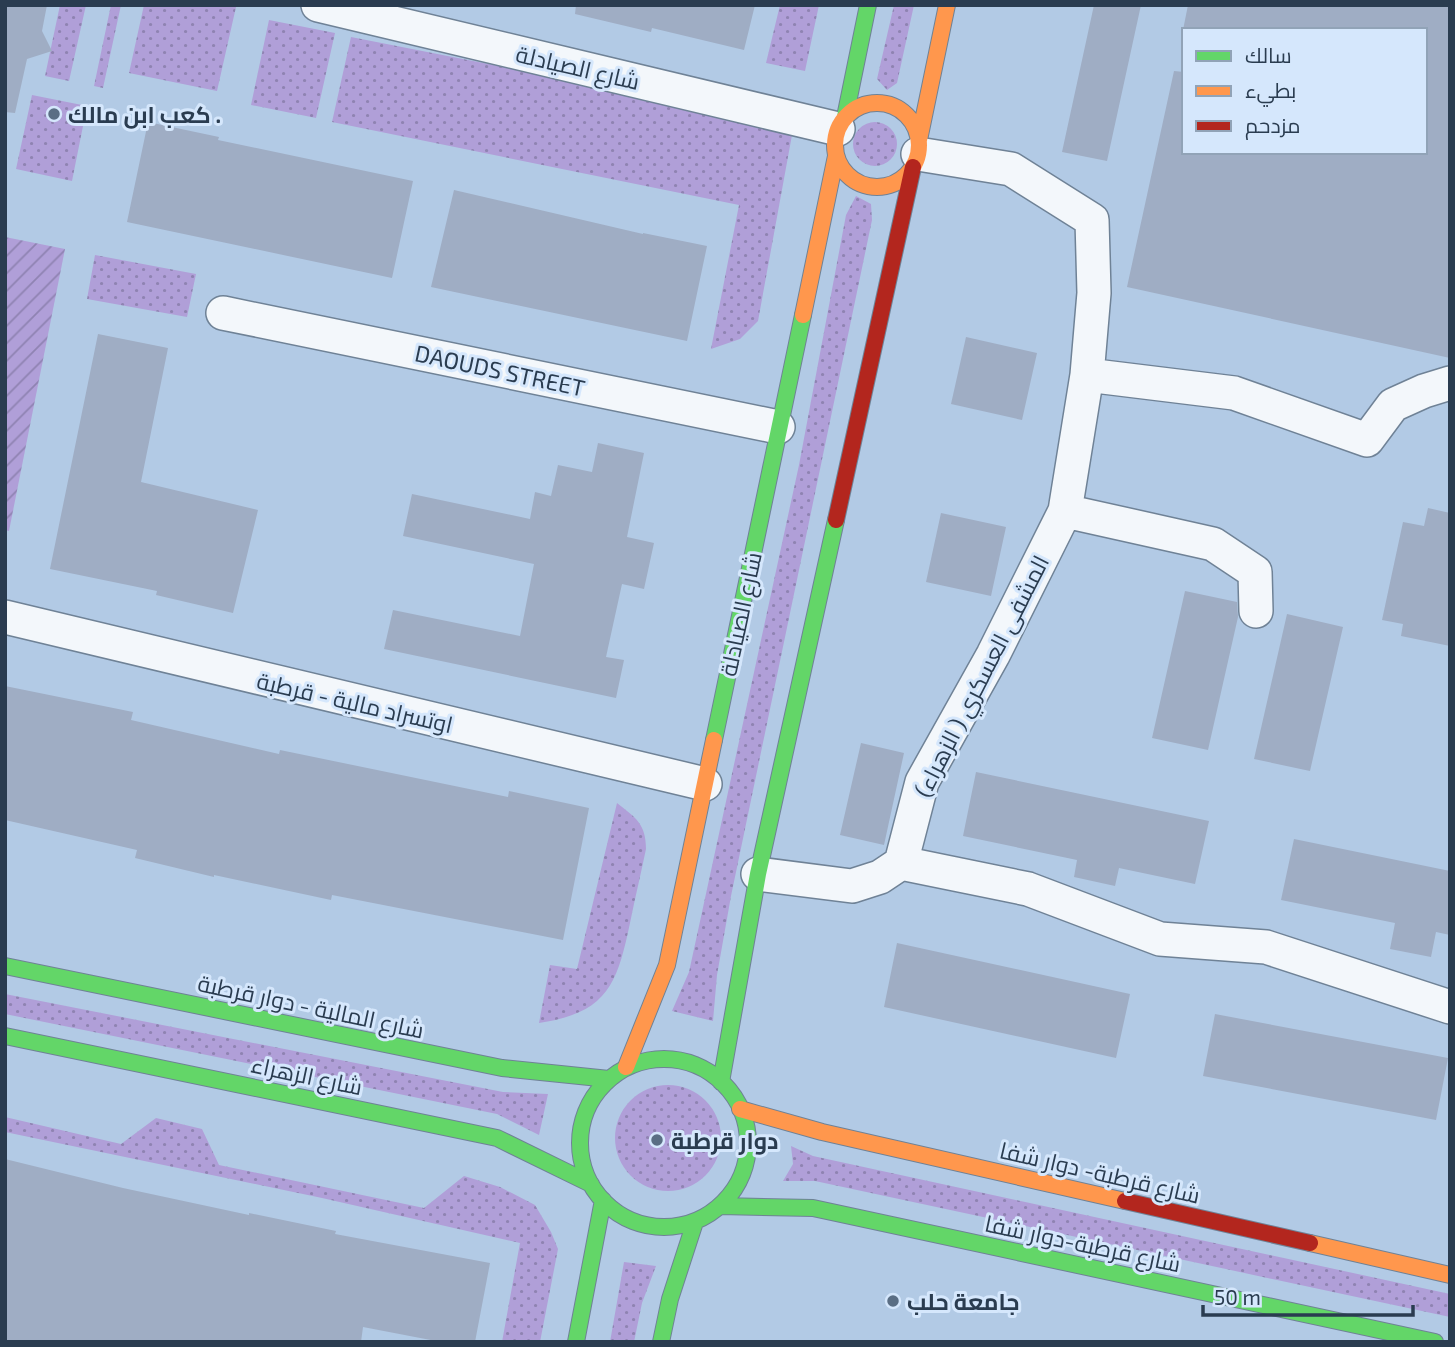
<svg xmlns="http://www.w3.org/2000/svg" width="1455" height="1347" font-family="'Exo 2',Cairo,sans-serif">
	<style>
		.grass { fill: url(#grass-dots) }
		.garden { fill: url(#garden-furrows) }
		.building { fill: #9fadc4 }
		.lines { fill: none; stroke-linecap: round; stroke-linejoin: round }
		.street-casing { stroke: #6f8296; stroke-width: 36 }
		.fast-casing { stroke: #6f8296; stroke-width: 18 }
		.slow-casing { stroke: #6f8296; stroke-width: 18 }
		.jam-casing { stroke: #6f8296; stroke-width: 18 }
		.street { stroke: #f3f7fb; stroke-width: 33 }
		.fast { stroke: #63d668; stroke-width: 16 }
		.slow { stroke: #ff974d; stroke-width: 16 }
		.jam { stroke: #b3261e; stroke-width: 16 }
		.poi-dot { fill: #5a6e84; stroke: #d5e7fc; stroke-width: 2.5 }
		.labels { text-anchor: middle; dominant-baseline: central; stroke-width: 6; stroke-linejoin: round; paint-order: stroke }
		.street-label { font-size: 23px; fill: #2a3c50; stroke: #d5e7fc }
		.poi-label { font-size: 23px; font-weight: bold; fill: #2a3c50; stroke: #d5e7fc; text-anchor: start }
	</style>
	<defs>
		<pattern id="grass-dots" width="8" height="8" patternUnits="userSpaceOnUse" patternTransform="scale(1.75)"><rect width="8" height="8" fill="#b09fd8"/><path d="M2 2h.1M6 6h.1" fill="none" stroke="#8f83b2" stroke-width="1.8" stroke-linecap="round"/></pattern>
		<pattern id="garden-furrows" width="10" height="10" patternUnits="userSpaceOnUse" patternTransform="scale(1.75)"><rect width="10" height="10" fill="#b09fd8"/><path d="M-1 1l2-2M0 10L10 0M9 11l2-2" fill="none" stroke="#8f83b2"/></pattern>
	</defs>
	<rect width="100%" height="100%" fill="#b2cae5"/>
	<path class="grass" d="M60,5H86L69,81L45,76Z
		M111,5H121L103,88L94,86Z
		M144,5L236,7L217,91L129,73Z
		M780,5H819L805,71L766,63Z
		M894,5H914L897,83L887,90L877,79Z
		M269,20L335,33L316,118L251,105Z
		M351,37L794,124L758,321L740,339L711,349L739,205L332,122Z
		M32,95L87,106L72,181L16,169Z
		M853 144a22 22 0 1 1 44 0a22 22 0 1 1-44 0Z
		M856,196L871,204L872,220L731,896L717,975L713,1021L672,1011L689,972L799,465L846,215Z
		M95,255L196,274L187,317L87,299Z
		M617,803C636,818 646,824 646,849C641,873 635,898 630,923C617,985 607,1013 539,1023L550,965L577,969Z
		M5,994L503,1092L548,1094L539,1135L497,1114L5,1014Z
		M615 1138a53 53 0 1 1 106 0a53 53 0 1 1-106 0Z
		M5,1117L121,1144L156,1118L202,1129L219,1165L424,1208L464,1176L500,1187L535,1205L551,1232L558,1249L540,1342H502L520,1243L322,1198L5,1132Z
		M791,1146L813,1156L1450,1294V1317L815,1181H783L793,1164Z
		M624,1262L656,1266L642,1303L634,1342H610Z"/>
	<path class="garden" d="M5,237L65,249L9,531L5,530Z"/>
	<path class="building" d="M5,5H47L42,31L52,51L27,59L15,113L5,112Z
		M576,5H755L744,50L652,28L651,32L575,14Z
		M1094,5H1141L1107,161L1062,152Z
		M1188,5H1450V358L1127,287L1174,71L1184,72V152H1425V30H1183Z
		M148,122L219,137L218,140L413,181L392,278L127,222Z
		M454,190L643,234V233L707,246L687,341L431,287Z
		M98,334L168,348L141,482L258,510L233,613L156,595L157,591L50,569Z
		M966,337L1037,353L1022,420L951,404Z
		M598,443L644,453L627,537L654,543L644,589L622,584L606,657L624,660L616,698L384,649L393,610L520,636L534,564L403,536L412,494L530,519L535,492L551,496L558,465L592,472Z
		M1428,508L1450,513V646L1401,636L1403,624L1382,620L1403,522L1424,526Z
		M941,513L1006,527L991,596L926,582Z
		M1185,591L1237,602L1238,617L1208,750L1152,738Z
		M1287,614L1343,627L1310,771L1254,759Z
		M5,686L133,712L131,720L279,754L280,750L508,797L509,791L589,808L563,940L332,895L331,900L214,875V877L135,858L137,850L5,820Z
		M861,743L904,753L884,845L840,835Z
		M976,772L1209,821L1195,884L1119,868L1115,886L1074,877L1077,860L963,836Z
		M1294,839L1450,871V935L1436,932L1431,957L1390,949L1395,923L1281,900Z
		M897,943L1130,994L1116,1058L884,1007Z
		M1215,1014L1448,1058L1436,1120L1203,1076Z
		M5,1159L123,1188L249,1215V1213L336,1231L335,1234L490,1263L475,1342H441L363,1327L361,1342H5Z"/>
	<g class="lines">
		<g class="street-casing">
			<path id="street" d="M318,5L838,129
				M918,154L1011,169L1092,220L1094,293L1087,375
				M223,313L778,427
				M1065,511L1213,544L1255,572L1256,611
				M5,617L705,784
				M901,863L1028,889L1160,939L1266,947L1450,1007
				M758,874L852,886L880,877L901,863L922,782L993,655L1065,511L1087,375L1234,393L1367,440L1393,405L1424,391L1450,383"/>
		</g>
		<g class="fast-casing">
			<path id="fast" d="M845,117L868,5
				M714,740L803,315
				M5,966L502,1068L609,1079
				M5,1036L497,1138L591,1184
				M580 1143a84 84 0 1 1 168 0a84 84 0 1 1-168 0Z
				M721,1082L758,874L836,520
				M720,1206L813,1208L1435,1342
				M576,1342L603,1200
				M661,1342L670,1299L695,1222"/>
		</g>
		<g class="slow-casing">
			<path id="slow" d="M835 145a42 42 0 1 1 84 0a42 42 0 1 1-84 0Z
				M919,140L947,5
				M803,315L836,156
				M626,1067L667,965L714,740
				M740,1109L822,1132L1125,1201
				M1310,1243L1450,1275"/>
		</g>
		<g class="jam-casing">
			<path id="jam" d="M836,520L913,167
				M1125,1201L1310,1243"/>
		</g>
		<use href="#street" class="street"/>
		<use href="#fast" class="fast"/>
		<use href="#slow" class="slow"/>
		<use href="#jam" class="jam"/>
	</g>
	<g class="poi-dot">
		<circle cx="54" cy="114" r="7"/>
		<circle cx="657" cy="1140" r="7"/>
		<circle cx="893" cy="1301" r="7"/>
	</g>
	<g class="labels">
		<g class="street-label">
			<text transform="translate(578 67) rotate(13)">شارع الصيادلة</text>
			<text transform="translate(500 370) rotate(12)">DAOUDS STREET</text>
			<text transform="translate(740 614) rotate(-78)">شارع الصيادلة</text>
			<text transform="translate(981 676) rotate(-63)">المشفى العسكري ( الزهراء)</text>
			<text transform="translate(355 702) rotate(13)">اوتسراد مالية - قرطبة</text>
			<text transform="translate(311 1006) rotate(12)">شارع المالية - دوار قرطبة</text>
			<text transform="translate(307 1075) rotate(12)">شارع الزهراء</text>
			<text transform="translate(1100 1172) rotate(13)">شارع قرطبة- دوار شفا</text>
			<text transform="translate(1083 1243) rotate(12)">شارع قرطبة-دوار شفا</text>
		</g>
		<g class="poi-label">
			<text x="68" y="114">كعب ابن مالك .</text>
			<text x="671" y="1140">دوار قرطبة</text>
			<text x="907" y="1301">جامعة حلب</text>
		</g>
	</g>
	<rect width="1455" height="1347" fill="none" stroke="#2a3c50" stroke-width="14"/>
	<rect x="1182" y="28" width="245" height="126" fill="#d5e7fc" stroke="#91a3b7" stroke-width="2"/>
	<rect x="1196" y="51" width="35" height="10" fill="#63d668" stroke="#91a3b7" stroke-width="2"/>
	<text x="1245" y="63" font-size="21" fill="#2a3c50">سالك</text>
	<rect x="1196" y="86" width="35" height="10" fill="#ff974d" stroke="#91a3b7" stroke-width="2"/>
	<text x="1245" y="98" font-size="21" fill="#2a3c50">بطيء</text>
	<rect x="1196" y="121" width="35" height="10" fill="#b3261e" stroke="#91a3b7" stroke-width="2"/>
	<text x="1245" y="133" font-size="21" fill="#2a3c50">مزدحم</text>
	<path d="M1203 1305v10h210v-10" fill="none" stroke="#2a3c50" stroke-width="3.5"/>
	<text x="1214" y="1305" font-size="21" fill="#2a3c50" stroke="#d5e7fc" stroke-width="5" paint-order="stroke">50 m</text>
</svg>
